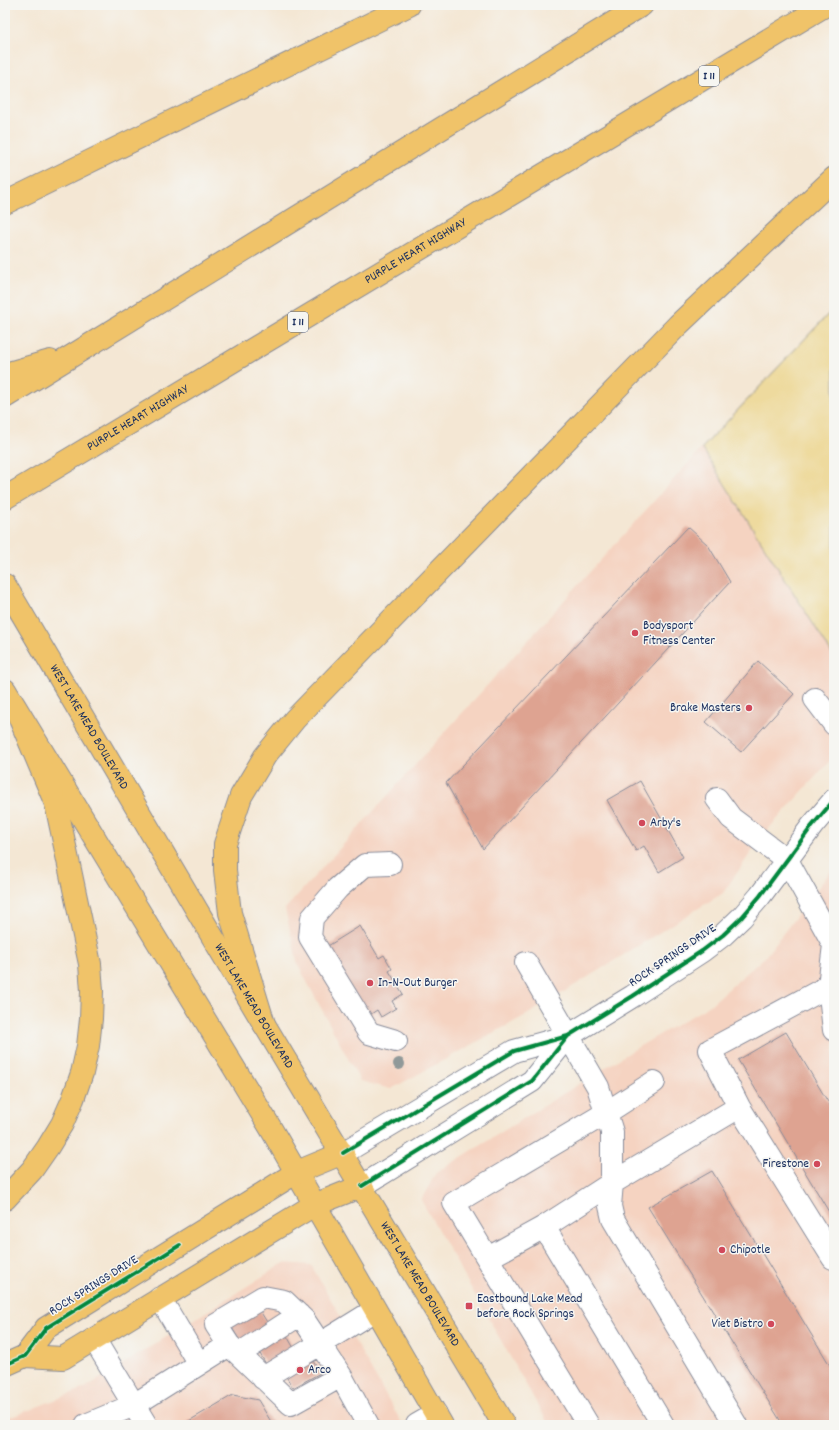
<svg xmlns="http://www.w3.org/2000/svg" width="839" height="1430" font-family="Dekko,sans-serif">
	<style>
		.built { fill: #f5d3c1 }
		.sand { fill: #eeda9e; stroke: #84847e }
		.building { fill: #dea391 }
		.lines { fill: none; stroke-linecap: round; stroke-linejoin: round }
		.minor-casing { stroke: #888b99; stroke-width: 24 }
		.major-casing { stroke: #888b99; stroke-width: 24 }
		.highway-casing { stroke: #888b99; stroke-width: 24 }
		.minor { stroke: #fff; stroke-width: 22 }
		.major { stroke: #f0c369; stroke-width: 22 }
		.highway { stroke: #f0c369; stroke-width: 22 }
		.cycleway-casing { stroke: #f6f6f2; stroke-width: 6 }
		.cycleway { stroke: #00873e; stroke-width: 4 }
		.tree { fill: #909999 }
		.poi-dot { fill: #d1495b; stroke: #f6f6f2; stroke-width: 1.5 }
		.labels { text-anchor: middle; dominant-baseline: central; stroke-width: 3; stroke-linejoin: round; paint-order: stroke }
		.shield { fill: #f6f6f2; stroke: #5d6b8a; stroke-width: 1 }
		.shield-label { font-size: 12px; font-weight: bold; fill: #1b2f5e }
		.street-label { font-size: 13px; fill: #1b2f5e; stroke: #f6f6f2 }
		.poi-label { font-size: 13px; fill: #1b2f5e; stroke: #f6f6f2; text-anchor: start }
	</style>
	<rect width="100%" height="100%" fill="#f6f6f2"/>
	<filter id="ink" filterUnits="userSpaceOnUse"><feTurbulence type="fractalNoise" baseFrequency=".025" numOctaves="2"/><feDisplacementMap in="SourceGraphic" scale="8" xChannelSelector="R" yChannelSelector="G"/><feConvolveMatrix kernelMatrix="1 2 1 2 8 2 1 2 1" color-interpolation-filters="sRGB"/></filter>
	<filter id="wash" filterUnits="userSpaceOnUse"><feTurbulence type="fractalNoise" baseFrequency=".012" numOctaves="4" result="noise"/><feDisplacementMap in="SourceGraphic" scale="16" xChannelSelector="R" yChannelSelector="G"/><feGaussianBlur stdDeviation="0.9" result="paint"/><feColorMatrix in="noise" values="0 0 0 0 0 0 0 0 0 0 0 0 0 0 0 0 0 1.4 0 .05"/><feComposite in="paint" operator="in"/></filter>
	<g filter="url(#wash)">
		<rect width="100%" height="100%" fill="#f4e7d4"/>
		<path class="built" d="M702,448L834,657V756L763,835L723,893L530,1013L391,1089L360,1081L298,965L285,909Z
			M834,867V1425H549L421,1200L436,1173L640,1046L709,1006L765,957Z
			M284,1263L311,1265L403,1425H5V1417L14,1416L85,1388Z"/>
		<path class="sand" d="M834,308V657L702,448Z"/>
		<g id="blocks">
			<path class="building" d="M688,527L708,545L730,582L483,849L446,783Z
				M758,661L794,694L741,752L706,722Z
				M640,781L683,857L659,872L644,846L636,851L607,800Z
				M360,926L379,958L384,955L392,969L389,971L403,994L392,1001L396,1008L381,1017L377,1010L365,1018L323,949Z
				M786,1032L834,1112V1216L832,1217L738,1060Z
				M712,1171L834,1372V1425H783L648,1207Z
				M257,1306L270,1327L242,1344L229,1323Z
				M283,1329L295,1350L267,1366L255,1345Z
				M308,1352L320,1373L293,1388L281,1368Z
				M233,1395L258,1400L273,1425H182Z"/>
		</g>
	</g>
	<g filter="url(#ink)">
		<use href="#blocks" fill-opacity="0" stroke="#888b99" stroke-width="1"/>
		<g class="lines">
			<g class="minor-casing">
				<path id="minor" d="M815,699L834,724
					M717,799L731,818L787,860L834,945L829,986L834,1030
					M390,864L365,865L338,888L312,918L310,937L369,1033L396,1041
					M526,963L598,1087L612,1132V1183L610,1206L613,1219L736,1425
					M834,984L829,986L710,1050L739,1107L833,1258L834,1257
					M343,1153L514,1051L568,1036L633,996L702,951L723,935L742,917L760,896L812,826L834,800
					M362,1186L532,1081L568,1036
					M544,1227L663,1425
					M488,1258L544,1227L612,1183L739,1107
					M160,1298L199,1364
					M94,1339L146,1425
					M229,1345L291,1404L341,1376
					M239,1354L299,1315
					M263,1378L320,1344L341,1376L368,1425
					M86,1425L134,1405L229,1345L216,1325L263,1297L284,1301L304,1320L320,1344L375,1310
					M417,1425L436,1414
					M588,1425L454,1203L606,1113L654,1082"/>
			</g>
			<g class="major-casing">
				<g id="major">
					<path id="s1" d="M5,585L264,1024L504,1425"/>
					<path d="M5,690L270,1127L442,1425"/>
					<path d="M25,1356L46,1328L297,1172L343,1153"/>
					<path d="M5,1365L25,1356L63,1358L314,1205L362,1186"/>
				</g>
			</g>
			<g class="highway-casing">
				<g id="highway">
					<path d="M5,203L409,5"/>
					<path d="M5,374L50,361"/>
					<path d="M5,397L642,5"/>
					<path id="s2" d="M5,498L826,5"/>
					<path d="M264,1024L230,913L225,870V844L241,796L265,756L295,719L678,325L834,178"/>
					<path d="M5,1199L32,1170L48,1147L62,1124L73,1099L82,1073L88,1046L91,1019L92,991L90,964L56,804L15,707"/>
				</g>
			</g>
			<use href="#minor" class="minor"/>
			<use href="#major" class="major"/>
			<use href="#highway" class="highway"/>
			<g class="cycleway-casing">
				<path id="cycleway" d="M343,1153L514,1051L568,1036L633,996L702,951L723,935L742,917L760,896L812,826L834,800
					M362,1186L532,1081L568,1036
					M5,1365L25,1356L46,1328L180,1245"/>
			</g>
			<use href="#cycleway" class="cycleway"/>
		</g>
		<circle class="tree" cx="399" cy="1064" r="6"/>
	</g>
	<g class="poi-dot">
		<circle cx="635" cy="633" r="4"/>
		<circle cx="749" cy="708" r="4"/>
		<circle cx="642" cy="823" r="4"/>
		<circle cx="370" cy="983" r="4"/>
		<circle cx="817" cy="1164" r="4"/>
		<circle cx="722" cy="1250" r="4"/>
		<rect x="465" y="1302" width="8" height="8" rx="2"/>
		<circle cx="771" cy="1324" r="4"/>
		<circle cx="300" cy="1370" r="4"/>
	</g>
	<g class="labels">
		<g class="shield">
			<rect x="699" y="66" width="20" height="20" rx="3"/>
			<rect x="288" y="312" width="20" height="20" rx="3"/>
		</g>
		<g class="shield-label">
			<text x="709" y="76">I 11</text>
			<text x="298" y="322">I 11</text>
		</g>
		<g class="street-label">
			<text stroke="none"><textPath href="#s2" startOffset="479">PURPLE HEART HIGHWAY</textPath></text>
			<text stroke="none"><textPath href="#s2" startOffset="155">PURPLE HEART HIGHWAY</textPath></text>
			<text stroke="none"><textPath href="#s1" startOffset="165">WEST LAKE MEAD BOULEVARD</textPath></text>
			<text transform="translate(673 956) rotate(-34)">ROCK SPRINGS DRIVE</text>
			<text stroke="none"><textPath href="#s1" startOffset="489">WEST LAKE MEAD BOULEVARD</textPath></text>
			<text stroke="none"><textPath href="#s1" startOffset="813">WEST LAKE MEAD BOULEVARD</textPath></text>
			<text transform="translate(94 1286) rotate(-32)">ROCK SPRINGS DRIVE</text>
		</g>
		<g class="poi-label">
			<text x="643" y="626">Bodysport<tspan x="643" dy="15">Fitness Center</tspan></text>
			<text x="741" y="708" text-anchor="end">Brake Masters</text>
			<text x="650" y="823">Arby's</text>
			<text x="378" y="983">In-N-Out Burger</text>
			<text x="809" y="1164" text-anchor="end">Firestone</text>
			<text x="730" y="1250">Chipotle</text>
			<text x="477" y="1299">Eastbound Lake Mead<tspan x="477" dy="15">before Rock Springs</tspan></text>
			<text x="763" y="1324" text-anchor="end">Viet Bistro</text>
			<text x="308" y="1370">Arco</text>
		</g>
	</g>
	<rect width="839" height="1430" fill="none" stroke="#f6f6f2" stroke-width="20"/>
</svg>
